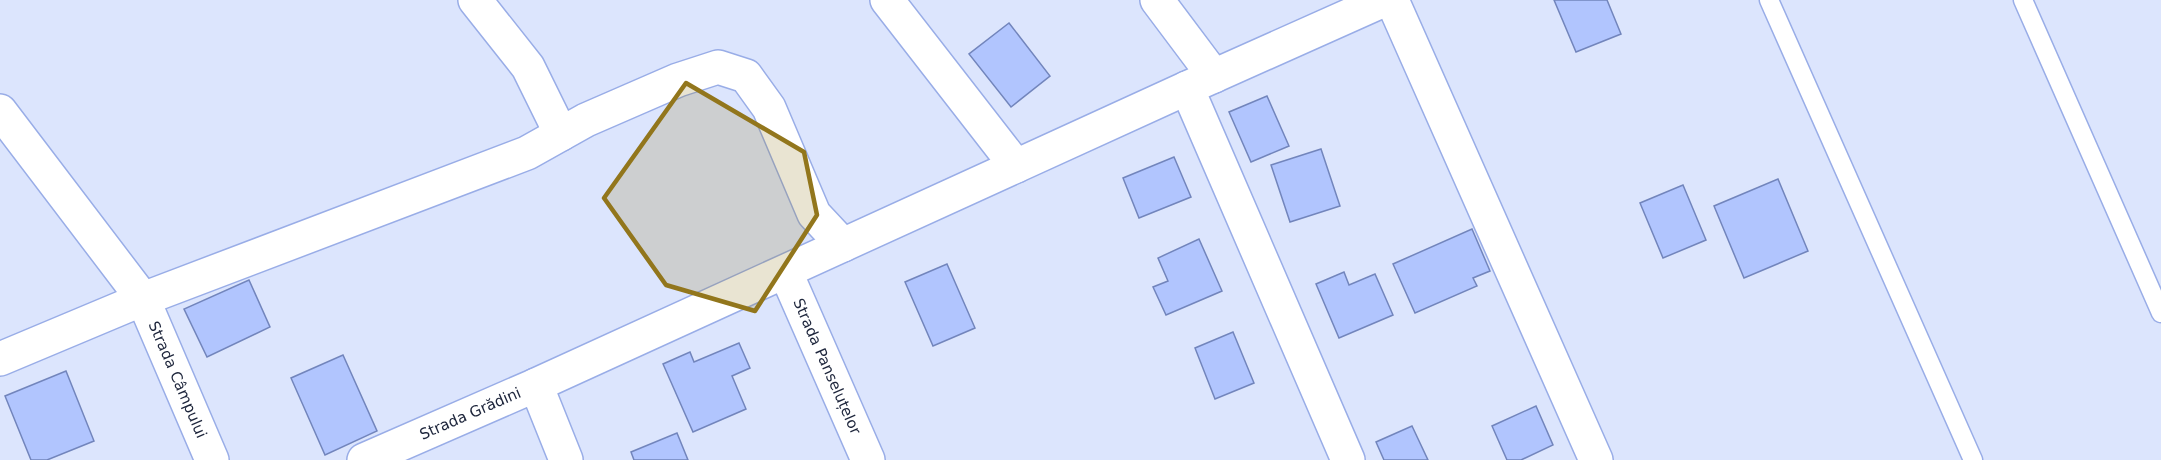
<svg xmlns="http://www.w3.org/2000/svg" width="2161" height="460" font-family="'DejaVu Sans',sans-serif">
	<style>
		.building { fill: #b1c5fe; stroke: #7285bc; stroke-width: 1.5 }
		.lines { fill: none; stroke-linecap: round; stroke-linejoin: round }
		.service-casing { stroke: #99ade7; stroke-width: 21 }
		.minor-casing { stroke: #99ade7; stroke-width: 36 }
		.service { stroke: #fff; stroke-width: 18 }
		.minor { stroke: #fff; stroke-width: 33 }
		.marked { fill: #92761c; fill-opacity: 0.2; stroke: #92761c; stroke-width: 4.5; stroke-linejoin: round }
		.labels { text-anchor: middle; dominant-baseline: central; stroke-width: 5; stroke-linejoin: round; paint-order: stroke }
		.street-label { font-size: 15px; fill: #1d253b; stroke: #dce5fd }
	</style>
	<rect width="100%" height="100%" fill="#dce5fd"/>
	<path class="building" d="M1554,0H1607L1621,34L1576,52Z
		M1009,23L1050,76L1011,107L969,54Z
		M1267,96L1289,146L1251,162L1229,112Z
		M1321,149L1340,206L1290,222L1271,165Z
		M1174,157L1191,197L1139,218L1123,178Z
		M1778,179L1808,251L1744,278L1714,206Z
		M1683,185L1706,240L1663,258L1640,203Z
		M1472,229L1490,271L1473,278L1477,286L1415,313L1393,264Z
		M1199,239L1222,291L1166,315L1153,287L1168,281L1158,258Z
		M947,264L975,328L933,346L905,282Z
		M1344,272L1349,285L1375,274L1393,315L1339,338L1316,284Z
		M249,280L270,327L207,357L184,309Z
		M1233,332L1254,383L1215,399L1195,348Z
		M739,343L750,368L732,376L746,409L693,432L663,364L690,352L694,362Z
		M343,355L377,431L325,455L291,378Z
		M66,371L94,441L47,460H31L5,396Z
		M1536,406L1553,445L1521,460H1507L1492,426Z
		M1412,426L1428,460H1384L1376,442Z
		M677,433L688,460H634L631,452Z"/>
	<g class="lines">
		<g class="service-casing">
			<path id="service" d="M1769,0L1973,460
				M2023,0L2161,313"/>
		</g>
		<g class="minor-casing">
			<g id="minor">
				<path d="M475,0L528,67L561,134"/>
				<path d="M887,0L1016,166"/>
				<path d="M1157,0L1214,76"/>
				<path d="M1392,0L1596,460"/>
				<path d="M1187,88L1348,460"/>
				<path id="s1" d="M0,111L143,299L212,460"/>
				<path id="s2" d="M786,273L868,460"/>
				<path d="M0,359L143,299L527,153L586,120L678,80L718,67L746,76L769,108L814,214L843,245"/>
				<path d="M536,385L1187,88L1384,0"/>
				<path id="s3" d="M364,460L536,385L566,460"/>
			</g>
		</g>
		<use href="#service" class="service"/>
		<use href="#minor" class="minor"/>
	</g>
	<path class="marked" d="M686,83L804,152L817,215L755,311L666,285L604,198Z"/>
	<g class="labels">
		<g class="street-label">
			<text stroke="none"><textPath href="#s2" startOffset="102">Strada Panseluțelor</textPath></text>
			<text stroke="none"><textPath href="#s1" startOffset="324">Strada Câmpului</textPath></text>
			<text stroke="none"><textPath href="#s3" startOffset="116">Strada Grădini</textPath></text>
		</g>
	</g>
</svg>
